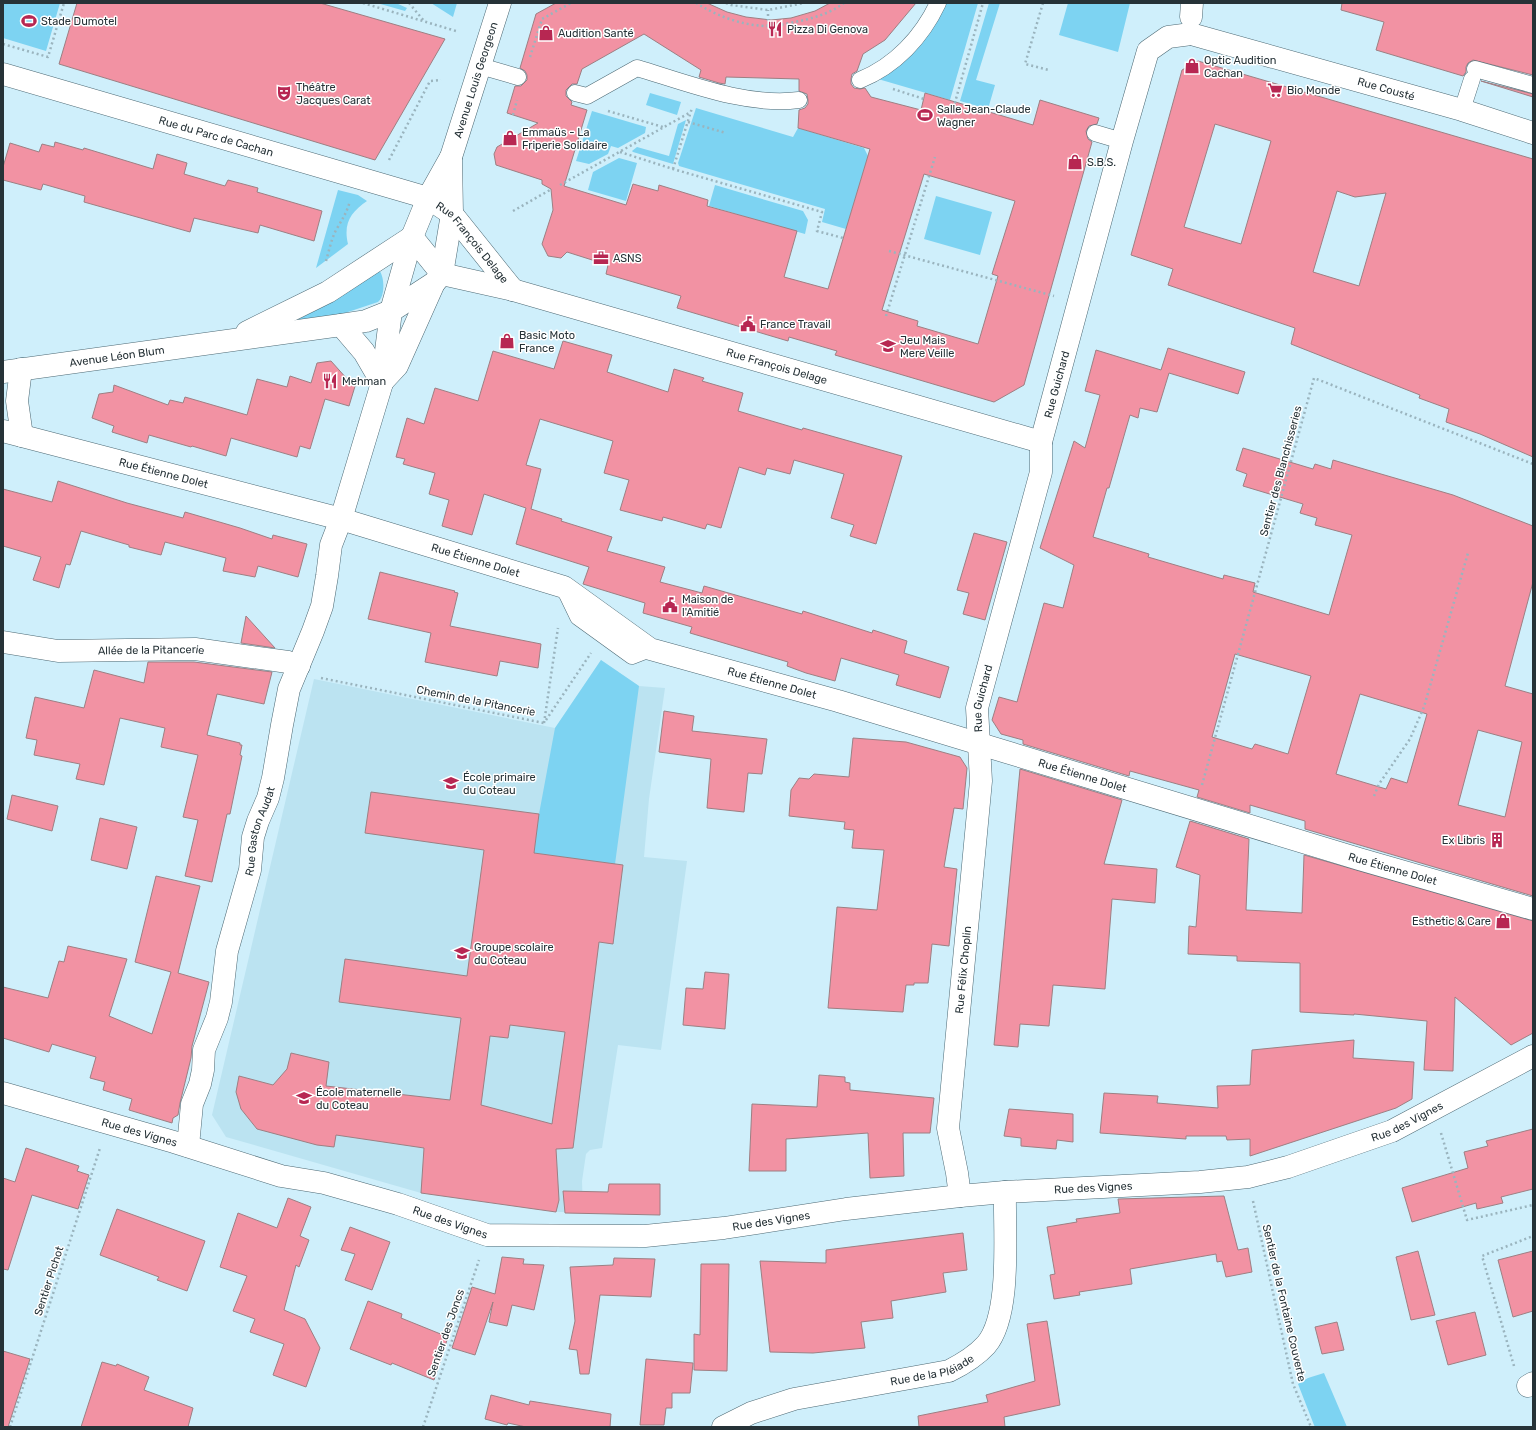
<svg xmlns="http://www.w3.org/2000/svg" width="1536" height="1430" font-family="Rubik,sans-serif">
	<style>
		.built { fill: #bbe3f1 }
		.green { fill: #7dd3f2 }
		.building { fill: #f292a3; stroke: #9d7f83; fill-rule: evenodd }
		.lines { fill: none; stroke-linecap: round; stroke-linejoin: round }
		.service-casing { stroke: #4d6974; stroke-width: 17 }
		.pedestrian-casing { stroke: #4d6974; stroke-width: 23 }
		.minor-casing { stroke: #4d6974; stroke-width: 23 }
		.secondary-casing { stroke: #4d6974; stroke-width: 23 }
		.path { stroke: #9ab4be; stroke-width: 2.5; stroke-dasharray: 2 3; stroke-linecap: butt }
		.service { stroke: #fff; stroke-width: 16 }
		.pedestrian { stroke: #fff; stroke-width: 22 }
		.minor { stroke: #fff; stroke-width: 22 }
		.secondary { stroke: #fff; stroke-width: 22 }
		.labels { text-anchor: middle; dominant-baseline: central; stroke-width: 3; stroke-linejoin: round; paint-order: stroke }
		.poi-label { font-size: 11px; fill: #263237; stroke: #fff; text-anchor: start }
		.street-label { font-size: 11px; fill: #263237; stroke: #fff }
	</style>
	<rect width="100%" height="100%" fill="#cfeffb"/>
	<path class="built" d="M601,660L639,686L665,688L649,799L644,857L687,861L661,1050L618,1045L602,1148L590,1150L586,1154L582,1181L583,1212H560L421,1193L226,1137L212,1115L314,679L555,728Z"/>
	<path class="green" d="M3,3H60L46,51L3,38Z
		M377,3H396L407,8L405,11Z
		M431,3H457L453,17Z
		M945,3H978L950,100L878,79Z
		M989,3H1000L976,80L995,85L988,109L960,101Z
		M1068,3H1130L1118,52L1059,35Z
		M650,93L681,102L677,115L646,105Z
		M696,108L793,137L798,128L864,148L868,156L846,229L822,222L825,209L679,166L678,163Z
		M592,111L646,127L645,133L618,148L611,146L608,154L589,164L576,161Z
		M686,120L673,164L633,152L632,151L637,147L669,156L678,124Z
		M619,158L637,163L626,201L588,190L593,172Z
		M715,185L803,211L808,220L805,234L709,206Z
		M338,190L358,195L367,201C351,212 343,223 348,244L316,268Z
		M936,196L992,212L980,255L924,239Z
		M379,270C385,277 385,297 378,302L339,315L284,324L320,308Z
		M601,660L639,686L615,864L534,853L539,814L555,728Z
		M1324,1373L1347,1427H1315L1314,1425L1298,1384L1308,1378Z"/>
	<path class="building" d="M77,3H320L445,39L375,160L59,64Z
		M556,3H707L727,12L746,17L771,20L791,18L815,11L830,3H916L885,40L863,54L857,71L852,74L851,79V84L854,88L860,89L865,88L871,97L921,110L925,93L1033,125L1040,100L1099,118L1097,124L1089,126L1086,131L1088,139L1092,142L1024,385L994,402L835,355L837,351L789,337L788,341L677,308L681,296L606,274L608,265L567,252L561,258L548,256L542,244L553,210L551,189L542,184V180L496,165L494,154L497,147L538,123L507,113L515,86H521L527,80V75L525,71L520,68L536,14ZM644,34L701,70L699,77L719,83L725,84L726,77L799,79V91L807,94L808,100V104L805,108L799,110L798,128L870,149L828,289L784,277L797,231L707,206L708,200L659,185L658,191L633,184L626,205L564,186L587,110L571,105L572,102L566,96V90L572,84H577L582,69ZM924,174L1015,201L992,274L998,276L978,344L917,326L918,321L882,310Z
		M1342,3H1533V75L1473,60L1468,63L1466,67V72L1463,76L1376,50L1384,22L1341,10Z
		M1198,61L1533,159V457L1480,434L1446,422L1449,409L1419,398L1420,395L1291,344L1295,328L1168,285L1173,269L1131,255L1182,70ZM1215,124L1271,141L1241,244L1184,227ZM1337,191L1355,197L1386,193L1359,286L1313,272Z
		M1481,81L1533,94V97Z
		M55,142L83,150L84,148L153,169L157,154L187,163L184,174L225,186L228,180L258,188L257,192L322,211L314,241L260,225L258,233L194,218L190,232L84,202L85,196L43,184L41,190L3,180V167L10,143L39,152L42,144L54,147Z
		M563,341L612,355L607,372L668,392L674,369L704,378L702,381L743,393L738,411L802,430L803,428L902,456L876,544L850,536L854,525L831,518L844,474L794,460L790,474L767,468L765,475L739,467L721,528L707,524L705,529L663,517L662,521L620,510L629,480L604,473L613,441L540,419L526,465L541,469L531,509L562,519L561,521L612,537L607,551L665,567L660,582L702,593L704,586L802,614L803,611L872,633L873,630L907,641L904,653L949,667L940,698L896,685L899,675L841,658L835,681L806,673L787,666L788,662L690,633L692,627L643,613L645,603L583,584L589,567L516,544L526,508L484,494L472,535L442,526L449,500L429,494L435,473L403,464L405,459L396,457L407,418L424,424L435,388L478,401L493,351L554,369Z
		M1168,348L1245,372L1238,394L1169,373L1157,412L1140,408L1138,418L1130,415L1109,488H1107L1093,537L1149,554L1148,557L1223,579L1224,575L1255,583L1253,592L1329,615L1352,535L1315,525L1317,518L1300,513L1303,504L1243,486L1247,474L1236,470L1243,448L1313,469L1315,464L1331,469L1333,460L1453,495L1533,526V582L1505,686L1533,694V896L1305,829V821L1250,805V813L1197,797L1199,790L1130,771L1129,776L1023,744V740L1001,734L992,720L999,697L1017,702L1044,603L1063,608L1074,565L1040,548L1074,441L1085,448L1100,395L1085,391L1096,350L1161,370ZM1235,654L1311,676L1288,754L1255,744L1252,749L1212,737ZM1360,694L1427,714L1407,783L1391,778L1386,789L1336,774ZM1478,730L1522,742L1505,817L1458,805Z
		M331,361L348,380L356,383L349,406L325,399L310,449L300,446L297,457L231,438L226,456L192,446L191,447L149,435L147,443L112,432L114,426L92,418L99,394L113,392L114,385L168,405L170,400L183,403L185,397L247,415L257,379L287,387L290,376L311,383L317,363Z
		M58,481L127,503L183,518L185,512L240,528L272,539L273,535L307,544L298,577L258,566L255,577L223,571L226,558L165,542L161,555L129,547V545L81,531L70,565L66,564L59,588L33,580L41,557L3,546V489L52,502Z
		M974,533L1007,542L985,620L963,614L969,593L957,590Z
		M380,572L455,591L454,592L458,593L450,626L541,644L538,668L500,661L497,676L425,662L431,633L368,619Z
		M246,616L275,648L241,643Z
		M148,662H194L272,672L264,704L217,694L207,735L240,743V745H242L240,755L242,756L230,814H227L212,882L185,876L198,820L183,817L198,755L161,747L165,728L120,718L104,785L76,779L80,764L34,755L37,740L26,738L35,697L84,708L94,670L144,683Z
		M664,711L694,716L692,731L767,739L762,774L748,773L744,812L707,808L711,759L659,752Z
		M853,738L906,742L960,757L967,768L963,809L954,808L944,867L957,869L949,946L932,944L928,983H914V985H906L903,1012L828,1008L837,907L877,910L884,850L852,848L854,830L844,829L845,822L789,816L791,790L799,778L809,779L814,774L849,777Z
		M1020,769L1122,800L1104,864L1157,869L1155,903L1112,899L1105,989L1053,985L1049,1026L1020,1024L1018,1047L994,1045Z
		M371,792L539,814L534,853L623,865L613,944L599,942L573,1148L556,1149L559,1200L556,1212L421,1193L424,1148L336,1135L334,1147L317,1145L257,1129L241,1109L236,1092L239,1076L273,1085L287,1069L291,1053L329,1062L326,1086L450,1100L461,1018L339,1002L345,959L467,976L484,850L365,833ZM510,1025L565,1032L552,1124L481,1105L490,1036L508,1038Z
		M12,795L58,806L52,831L7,819Z
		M100,818L137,827L127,869L91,860Z
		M1190,821L1249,839L1246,910L1302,913L1304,855L1533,921V1033L1511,1045L1455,997L1453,1071L1424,1070L1427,1021L1354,1014V1015L1300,1012V963L1237,961V956L1188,954L1189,926L1196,927L1200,875L1176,867Z
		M156,876L200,886L178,973L209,982L192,1046L191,1058L180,1103L178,1115L173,1118L172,1123L129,1110L132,1099L103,1090L105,1082L90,1078L96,1057L52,1044L49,1052L3,1038V987L48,998L59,961L64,962L68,946L127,959L109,1016L152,1034L171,972L135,962Z
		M705,972L729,974L725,1029L683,1025L686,988L703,989Z
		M1354,1040L1353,1058L1414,1062L1412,1099L1396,1108L1250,1156V1139L1227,1140L1226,1136H1186V1139L1100,1133L1104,1093L1158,1096L1157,1103L1218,1108L1217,1086L1250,1085L1252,1050Z
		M819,1075L845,1077V1082L850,1083V1090L934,1098L930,1133H903L904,1176L870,1178L868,1133L786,1139V1171H749L752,1104L817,1107Z
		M1009,1109L1073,1114V1142L1057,1140L1056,1149L1021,1146V1138L1004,1136Z
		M1533,1129V1189L1501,1197L1503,1203L1477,1209L1476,1203L1412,1222L1402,1188L1468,1168L1464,1152L1488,1146L1486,1141Z
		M26,1148L79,1166L77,1171L89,1175L78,1209L32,1195L8,1270L3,1269V1178L15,1182Z
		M609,1184H660V1215L565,1213L563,1191L608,1192Z
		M1224,1196L1238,1250L1248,1248L1252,1272L1226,1277L1222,1261L1217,1262L1216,1254L1130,1269L1132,1284L1079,1292L1080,1295L1054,1299L1050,1275L1055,1274L1047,1227L1077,1222L1076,1219L1120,1213L1118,1199Z
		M288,1198L311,1207L300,1236L309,1240L299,1267L296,1265L284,1310L305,1319L320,1348L306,1387L273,1375L284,1344L250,1332L255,1319L233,1311L247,1276L220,1267L238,1213L277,1228Z
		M117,1209L205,1241L187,1291L157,1280L159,1277L100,1255Z
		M350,1227L390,1242L372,1290L345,1280L355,1254L341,1250Z
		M963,1233L967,1270L943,1273L946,1292L891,1301L893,1318L861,1322L865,1348L813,1353L770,1352L760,1261L826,1263V1250Z
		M1418,1251L1435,1315L1411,1320L1396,1257Z
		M1533,1251V1311L1513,1317L1498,1260Z
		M502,1257L524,1259L523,1264L544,1265L534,1310L512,1305L507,1326L489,1322L493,1302L475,1355L452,1348L472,1287L495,1294Z
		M614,1258L655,1259L651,1297L600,1295L589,1374H580L577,1350L569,1349L575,1321L570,1267L613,1265Z
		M701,1264H729L727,1371L694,1370V1334L700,1335Z
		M368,1301L402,1314L401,1318L448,1337L434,1380L392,1363L391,1365L350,1349Z
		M1475,1312L1486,1355L1448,1365L1436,1321Z
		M1047,1321L1060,1405L1004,1417L1005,1427H919L918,1416L988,1402L986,1395L1035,1381L1027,1324Z
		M1337,1322L1344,1350L1322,1354L1315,1327Z
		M3,1351L30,1359L8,1427H3Z
		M646,1359L693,1363L690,1393H672V1408H666L664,1425H640Z
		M102,1362L116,1366L117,1364L149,1377L144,1390L193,1408L188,1427H81Z
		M491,1395L529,1405L530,1401L611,1414L610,1427H526L508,1423L507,1425L485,1419Z"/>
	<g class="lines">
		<g class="service-casing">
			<path id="service" d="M480,66L518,77
				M1475,69L1533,85
				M860,80C895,66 922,37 938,3
				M575,93L587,96L637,68C687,83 747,107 799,100
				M1462,110L1472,79
				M1095,133L1122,141
				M564,588L578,617L632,656L650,649"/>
		</g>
		<g class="pedestrian-casing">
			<path id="pedestrian" d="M1191,17L1192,3"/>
		</g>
		<g class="minor-casing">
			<g id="minor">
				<path id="s1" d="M3,74L428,198L452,214L513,290"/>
				<path id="s2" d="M412,237L442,274L513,290L1041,442"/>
				<path d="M341,325L364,352L382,383"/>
				<path d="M21,369L17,401L22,436"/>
				<path d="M384,380L397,366L434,283"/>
				<path id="s3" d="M3,431L341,519L564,587L650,649L838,701L1359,859L1533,909"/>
				<path id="s4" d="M3,642L58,651L195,649L288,662L299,666"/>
				<path id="s5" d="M3,1093L174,1142L281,1176L324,1183L398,1204L487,1235L645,1236L724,1228L846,1209L960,1196L1005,1192L1200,1182L1248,1177L1288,1167L1392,1131L1533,1056"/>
				<path id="s6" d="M188,1146L192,1104L200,1084L203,1070L204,1050L217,1018L221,1002L227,951L250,870L253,837L258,821L268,798L273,778L282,725L289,689L313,631L322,606L327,576L331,545L341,519L382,383L391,311"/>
				<path id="s7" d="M960,1196L957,1173L948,1128L981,781L977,708L1041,472V442L1122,141L1148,51L1168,37L1191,34L1462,110L1533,133"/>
				<path d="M1528,1386L1533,1383"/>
				<path id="s8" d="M723,1427L751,1413L794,1399L949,1371C963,1364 976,1356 986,1345C1012,1315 1004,1231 1005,1192"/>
			</g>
		</g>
		<g class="secondary-casing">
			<g id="secondary">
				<path id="s9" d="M391,311L412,237L428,198L451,157L500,3"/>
				<path d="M247,332L328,292L412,237"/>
				<path id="s10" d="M3,372L341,325L366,321L391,311L434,283L442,274L452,214L451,157"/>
			</g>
		</g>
		<path class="path" d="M363,3L456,31
			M409,3L424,21
			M696,3C717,16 743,26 768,26C780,26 793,22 805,20C819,16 832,12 844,3
			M726,3L731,5L768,10L804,3
			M1043,3L1025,64L1049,70
			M768,26V10
			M3,44L48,57L64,3
			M530,57L542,19L571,3
			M893,89L924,99
			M950,106L959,109
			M608,111L663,127
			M952,113L983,3
			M513,115L517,100
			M688,122L726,133
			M620,152L673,169L822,212L817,231L843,238
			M389,160L430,81L441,80
			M673,169L692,108
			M560,185L691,112
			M513,211L550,190
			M889,251L1054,296
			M326,261C329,251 331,240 336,230C342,220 347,212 350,201
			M886,316L935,157
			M321,678L544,723
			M546,720L591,653
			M544,723L558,628
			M1202,785L1314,378L1533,464
			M1374,796L1379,784L1410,739L1424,707L1468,553
			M1441,1133L1467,1220L1533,1205
			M1253,1201L1293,1384L1311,1427
			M1514,1366L1482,1256L1533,1236
			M10,1427L100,1148
			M423,1427L479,1260"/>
		<use href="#service" class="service"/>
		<use href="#pedestrian" class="pedestrian"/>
		<use href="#minor" class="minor"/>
		<use href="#secondary" class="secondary"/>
	</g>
	<defs>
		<g id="stadium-bare" transform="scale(1.2)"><path d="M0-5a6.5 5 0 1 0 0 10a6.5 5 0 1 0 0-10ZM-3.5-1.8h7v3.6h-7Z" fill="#b72752" stroke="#fff" stroke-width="2.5" paint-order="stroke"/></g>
		<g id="restaurant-bare" transform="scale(1.2)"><path d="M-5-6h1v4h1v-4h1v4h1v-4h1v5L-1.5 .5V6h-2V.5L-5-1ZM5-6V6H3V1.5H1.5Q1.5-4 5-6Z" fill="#b72752" stroke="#fff" stroke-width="2.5" paint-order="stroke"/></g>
		<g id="shop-bare" transform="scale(1.2)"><path d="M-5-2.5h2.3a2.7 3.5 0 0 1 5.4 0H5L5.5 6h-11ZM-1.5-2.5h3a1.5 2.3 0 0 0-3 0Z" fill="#b72752" stroke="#fff" stroke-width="2.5" paint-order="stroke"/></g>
		<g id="supermarket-bare" transform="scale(1.2)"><path d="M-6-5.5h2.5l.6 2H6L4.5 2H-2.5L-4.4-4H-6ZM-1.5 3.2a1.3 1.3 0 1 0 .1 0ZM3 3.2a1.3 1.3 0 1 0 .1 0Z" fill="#b72752" stroke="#fff" stroke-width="2.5" paint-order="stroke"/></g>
		<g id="theatre-bare" transform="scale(1.2)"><path d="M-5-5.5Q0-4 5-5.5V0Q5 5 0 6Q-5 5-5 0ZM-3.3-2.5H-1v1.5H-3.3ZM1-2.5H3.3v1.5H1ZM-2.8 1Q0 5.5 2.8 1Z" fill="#b72752" stroke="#fff" stroke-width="2.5" paint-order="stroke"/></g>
		<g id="office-bare" transform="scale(1.2)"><path d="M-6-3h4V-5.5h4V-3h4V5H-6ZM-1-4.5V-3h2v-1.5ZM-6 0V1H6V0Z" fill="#b72752" stroke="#fff" stroke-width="2.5" paint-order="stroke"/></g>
		<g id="civic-bare" transform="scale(1.2)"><path d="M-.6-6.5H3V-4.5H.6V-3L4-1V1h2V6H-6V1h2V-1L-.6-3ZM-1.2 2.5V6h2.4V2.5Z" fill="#b72752" stroke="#fff" stroke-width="2.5" paint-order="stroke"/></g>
		<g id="school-bare" transform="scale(1.2)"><path d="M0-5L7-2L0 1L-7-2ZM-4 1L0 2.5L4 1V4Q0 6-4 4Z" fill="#b72752" stroke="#fff" stroke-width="2.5" paint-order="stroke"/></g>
		<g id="building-bare" transform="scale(1.2)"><path d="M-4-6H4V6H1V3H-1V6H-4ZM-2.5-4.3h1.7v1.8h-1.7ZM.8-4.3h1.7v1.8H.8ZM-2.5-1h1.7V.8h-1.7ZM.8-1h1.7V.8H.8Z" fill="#b72752" stroke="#fff" stroke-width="2.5" paint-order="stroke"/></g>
	</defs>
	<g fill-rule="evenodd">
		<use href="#stadium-bare" x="29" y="21"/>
		<use href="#restaurant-bare" x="775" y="29"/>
		<use href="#shop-bare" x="546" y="33"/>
		<use href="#shop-bare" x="1192" y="66"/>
		<use href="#supermarket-bare" x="1275" y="90"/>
		<use href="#theatre-bare" x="284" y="93"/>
		<use href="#stadium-bare" x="925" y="115"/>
		<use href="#shop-bare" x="510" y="138"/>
		<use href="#shop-bare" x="1075" y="162"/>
		<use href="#office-bare" x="601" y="258"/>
		<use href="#civic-bare" x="748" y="324"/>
		<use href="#shop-bare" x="507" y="341"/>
		<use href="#school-bare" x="888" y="346"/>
		<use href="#restaurant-bare" x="330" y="381"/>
		<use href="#civic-bare" x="670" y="605"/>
		<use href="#school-bare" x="451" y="783"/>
		<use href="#building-bare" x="1497" y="840"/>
		<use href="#shop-bare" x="1503" y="921"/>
		<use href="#school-bare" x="462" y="953"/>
		<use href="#school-bare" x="304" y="1098"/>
	</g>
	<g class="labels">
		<g class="poi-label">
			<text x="41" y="21">Stade Dumotel</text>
			<text x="787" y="29">Pizza Di Genova</text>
			<text x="558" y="33">Audition Santé</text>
			<text x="1204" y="60">Optic Audition<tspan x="1204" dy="13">Cachan</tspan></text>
			<text x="296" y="87">Théâtre<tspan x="296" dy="13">Jacques Carat</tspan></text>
			<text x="1287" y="90">Bio Monde</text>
			<text x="937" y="109">Salle Jean-Claude<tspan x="937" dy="13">Wagner</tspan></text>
			<text x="522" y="132">Emmaüs - La<tspan x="522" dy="13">Friperie Solidaire</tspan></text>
			<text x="1087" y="162">S.B.S.</text>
			<text x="613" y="258">ASNS</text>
			<text x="760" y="324">France Travail</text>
			<text x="519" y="335">Basic Moto<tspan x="519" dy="13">France</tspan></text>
			<text x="900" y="340">Jeu Mais<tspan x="900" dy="13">Mere Veille</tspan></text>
			<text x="342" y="381">Mehman</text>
			<text x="682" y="599">Maison de<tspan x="682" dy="13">l'Amitié</tspan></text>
			<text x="463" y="777">École primaire<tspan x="463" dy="13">du Coteau</tspan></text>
			<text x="1485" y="840" text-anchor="end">Ex Libris</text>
			<text x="1491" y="921" text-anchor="end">Esthetic &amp; Care</text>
			<text x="474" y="947">Groupe scolaire<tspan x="474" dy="13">du Coteau</tspan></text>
			<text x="316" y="1092">École maternelle<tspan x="316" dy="13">du Coteau</tspan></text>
		</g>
		<g class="street-label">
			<text stroke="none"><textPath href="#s9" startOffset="247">Avenue Louis Georgeon</textPath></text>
			<text stroke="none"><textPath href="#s7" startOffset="1421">Rue Cousté</textPath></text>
			<text stroke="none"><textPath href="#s1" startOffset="222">Rue du Parc de Cachan</textPath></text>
			<text stroke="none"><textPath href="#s1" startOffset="506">Rue François Delage</textPath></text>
			<text stroke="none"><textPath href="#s10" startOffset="115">Avenue Léon Blum</textPath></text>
			<text stroke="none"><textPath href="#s2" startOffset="395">Rue François Delage</textPath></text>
			<text stroke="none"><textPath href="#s7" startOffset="825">Rue Guichard</textPath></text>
			<text transform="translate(1281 471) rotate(-75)">Sentier des Blanchisseries</text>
			<text stroke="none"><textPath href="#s3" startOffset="166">Rue Étienne Dolet</textPath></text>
			<text stroke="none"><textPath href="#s3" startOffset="490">Rue Étienne Dolet</textPath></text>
			<text stroke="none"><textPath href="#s4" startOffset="149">Allée de la Pitancerie</textPath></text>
			<text stroke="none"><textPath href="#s3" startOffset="815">Rue Étienne Dolet</textPath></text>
			<text stroke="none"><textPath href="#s7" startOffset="501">Rue Guichard</textPath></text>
			<text transform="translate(476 701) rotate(11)">Chemin de la Pitancerie</text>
			<text stroke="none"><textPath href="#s3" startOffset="1139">Rue Étienne Dolet</textPath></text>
			<text stroke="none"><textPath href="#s6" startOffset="325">Rue Gaston Audat</textPath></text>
			<text stroke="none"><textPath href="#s3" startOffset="1463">Rue Étienne Dolet</textPath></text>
			<text stroke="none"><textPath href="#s7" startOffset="228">Rue Félix Choplin</textPath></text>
			<text stroke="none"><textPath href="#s5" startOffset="1438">Rue des Vignes</textPath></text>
			<text stroke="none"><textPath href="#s5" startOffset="142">Rue des Vignes</textPath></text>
			<text stroke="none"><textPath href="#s5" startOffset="1114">Rue des Vignes</textPath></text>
			<text stroke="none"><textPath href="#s5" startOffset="466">Rue des Vignes</textPath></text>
			<text stroke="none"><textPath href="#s5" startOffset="790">Rue des Vignes</textPath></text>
			<text transform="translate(49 1281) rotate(-72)">Sentier Pichot</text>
			<text transform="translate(1284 1303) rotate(77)">Sentier de la Fontaine Couverte</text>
			<text transform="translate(446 1333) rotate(-71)">Sentier des Joncs</text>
			<text stroke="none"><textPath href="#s8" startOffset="218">Rue de la Pléiade</textPath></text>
		</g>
	</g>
	<rect width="1536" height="1430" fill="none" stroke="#263237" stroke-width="8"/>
</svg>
